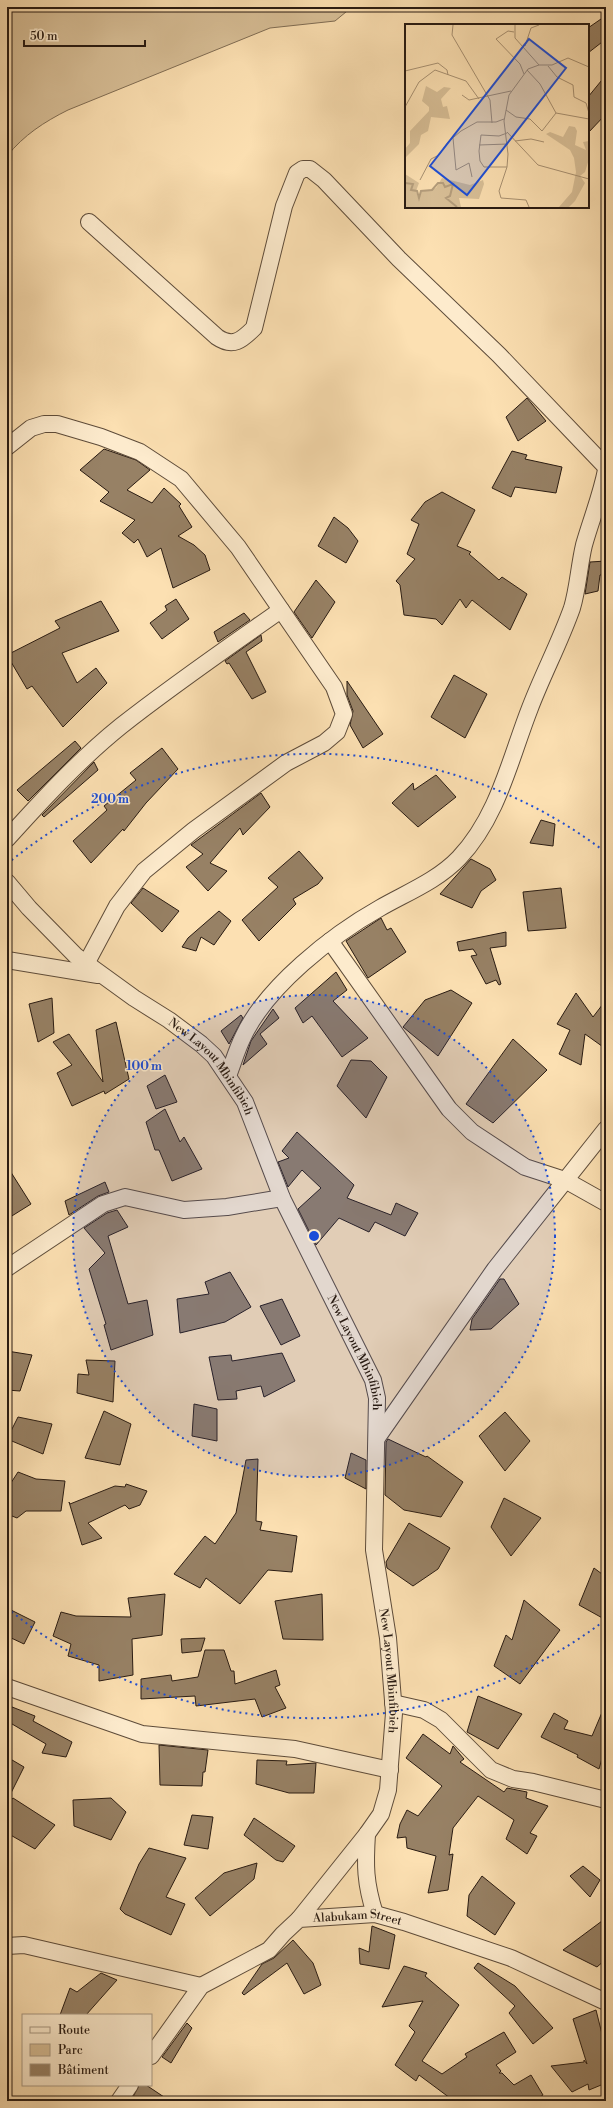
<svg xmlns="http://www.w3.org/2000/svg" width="613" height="2108" font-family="'Libre Bodoni',serif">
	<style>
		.green { fill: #d8bf97; stroke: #806d54 }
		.building { fill: #978165; stroke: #291b12 }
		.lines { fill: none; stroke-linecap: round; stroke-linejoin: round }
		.minor-casing { stroke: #5e4c3a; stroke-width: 18 }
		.minor { stroke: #fdebcd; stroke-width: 16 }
		.ring { fill: none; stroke: #1d4ed8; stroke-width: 2; stroke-dasharray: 2 4 }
		.labels { text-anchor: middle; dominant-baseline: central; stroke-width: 3; stroke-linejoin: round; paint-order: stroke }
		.street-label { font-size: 12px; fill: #291b12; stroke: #fdebcd }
		.inset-river { fill: none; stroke: #b49d7c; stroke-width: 2 }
		.inset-road { fill: none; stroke: #a89172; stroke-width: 1 }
		.view { fill: #1d4ed8; fill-opacity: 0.15; stroke: #1d4ed8; stroke-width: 2 }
		.inset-edge { fill: none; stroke: #291b12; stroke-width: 2 }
		.centre { fill: #1d4ed8; stroke: #fdebcd; stroke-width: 2 }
		.ring-label { font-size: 12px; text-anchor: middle; font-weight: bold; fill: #1d4ed8; stroke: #fdebcd; stroke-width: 3; stroke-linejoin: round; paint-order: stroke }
	</style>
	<rect width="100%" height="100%" fill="#fce0b2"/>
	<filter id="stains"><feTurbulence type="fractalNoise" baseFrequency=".005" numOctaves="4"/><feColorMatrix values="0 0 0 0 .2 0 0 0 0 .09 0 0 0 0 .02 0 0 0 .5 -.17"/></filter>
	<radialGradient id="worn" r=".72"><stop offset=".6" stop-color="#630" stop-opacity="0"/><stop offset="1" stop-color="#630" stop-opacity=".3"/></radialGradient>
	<path class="green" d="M7,7H352L335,21L270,28L68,110C44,122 24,135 7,156Z"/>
	<path class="building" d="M601,19L606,26V39L588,53V28Z
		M606,75V114L588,133V97Z
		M527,398L546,421L518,441L506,417Z
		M104,449L136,460L150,470L127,490L152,503L164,488L181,504L179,506L192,527L178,536L194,545L205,555L210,570L173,588L161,548L147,557L138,539L134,543L122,533L135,520L100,501L109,492L80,470Z
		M512,451L527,455L525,459L562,467L556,493L515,487L511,497L492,488Z
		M442,492L475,510L457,546L471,552L469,554L499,580L502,577L527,594L510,630L472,600L466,608L460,599L442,625L436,619L404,615L400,585L396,581L415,559L407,554L419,524L411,520L425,502Z
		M334,517L348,528L358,541L346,563L318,546Z
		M606,561V574L600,575L598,591L585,594L590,562Z
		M316,580L335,602L312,638L294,612Z
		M176,599L189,619L162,639L150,623L167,610L165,606Z
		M101,601L119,631L62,653L77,683L96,668L107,683L63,727L32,686L27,689L7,655L60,628L55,621Z
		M244,613L250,620L218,642L214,632Z
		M261,635L262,641L246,652L266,692L252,699L229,663L227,664L225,661Z
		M454,675L487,694L465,738L431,717Z
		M347,681L383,734L363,748L350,725L353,711L347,695Z
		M75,741L81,748L28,801L17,790Z
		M162,748L178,769L146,803L124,831L123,829L91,863L73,841L107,810L104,806L136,780L130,773Z
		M94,762L98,770L44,817L42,815Z
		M436,775L456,797L418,827L392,803L413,783L414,790Z
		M261,793L270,807L243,835L240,828L210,863L227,871L208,891L186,867L203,854L191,845Z
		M541,820L555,824L553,846L530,843Z
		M299,851L323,878L318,884L293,899L296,904L259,941L242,920L278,887L268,878Z
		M471,859L490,869L496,880L481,891L472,908L440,894Z
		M143,888L179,911L162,932L131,903Z
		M561,888L566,928L528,931L523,892Z
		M219,911L231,921L214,945L201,937L196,951L182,947L188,938Z
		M381,918L387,930L391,928L406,952L368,978L346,941Z
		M506,932V946L490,948L501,984L499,985L496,980L486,984L471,956L477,955L473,949L459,951L457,942Z
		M336,972L347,990L333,1001L368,1038L342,1057L312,1016L303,1023L295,1008Z
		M451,990L472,1003L438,1056L403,1027L425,1000Z
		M576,993L593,1017L606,1000V1049L585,1034L581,1065L559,1054L570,1030L557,1024Z
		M52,998L54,1033L38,1042L29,1004Z
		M273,1009L279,1018L260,1034L267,1044L243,1065L251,1041Z
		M241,1015L243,1018L229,1044L221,1031Z
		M116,1022L129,1079L105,1094L104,1091L72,1106L57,1073L72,1065L53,1042L69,1034L103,1082L96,1030Z
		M513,1039L547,1070L493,1123L466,1104Z
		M351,1060L371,1061L387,1077L366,1118L337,1086Z
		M165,1075L177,1102L156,1109L147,1086Z
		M165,1109L180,1142L184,1137L202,1169L172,1181L159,1150H155L146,1122Z
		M297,1132L354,1185L347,1198L391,1215L396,1203L418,1213L405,1236L375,1222L369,1232L339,1218L316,1245L298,1209L321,1188L302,1170L288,1187L278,1162L289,1158L282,1151Z
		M7,1166L31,1204L7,1219Z
		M105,1182L109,1192L98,1196L69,1215L65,1201Z
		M117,1210L128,1227L108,1236L128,1304L147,1300L153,1335L111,1350L104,1325L106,1324L89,1269L105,1253L84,1228L107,1213Z
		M230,1272L251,1307L225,1322L180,1333L177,1299L209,1294L205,1282Z
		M500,1279H504L519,1304L491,1329L470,1330L472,1319Z
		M282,1299L300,1336L281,1345L260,1306Z
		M7,1351L32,1355L20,1391L7,1390Z
		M282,1353L295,1381L264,1397L261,1386L236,1391L237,1399L218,1400L209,1357L231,1355L232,1361Z
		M86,1360L115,1361L113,1402L77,1393L78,1374L89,1375Z
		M194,1404L217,1409V1441L192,1436Z
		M104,1411L131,1424L120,1465L85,1458Z
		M505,1412L530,1441L505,1471L479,1436Z
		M18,1417L52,1424L43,1454L7,1439Z
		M388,1439L426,1457L427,1456L463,1482L441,1517L404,1510L385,1495L386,1442Z
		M351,1453L366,1460V1489L345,1478Z
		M258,1459L256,1521L262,1522L260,1530L297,1536L292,1572L268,1570L240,1604L206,1578L200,1588L174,1574L205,1536L215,1544L236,1513L246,1460Z
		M18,1472L36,1479L65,1481L61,1511H26L17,1518L7,1514V1489Z
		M126,1484L147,1491L140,1505L129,1509L125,1505L88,1523L102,1538L82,1545L69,1502L70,1504L115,1486L125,1487Z
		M504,1498L541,1518L511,1556L491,1527Z
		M409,1523L450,1548L438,1569L413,1586L387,1568L386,1562Z
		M594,1568L606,1577V1620L579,1605Z
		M165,1594L162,1635L132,1639L133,1675L99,1681V1665L68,1656L71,1644L53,1636L61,1612L76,1616L131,1617L128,1598Z
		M322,1594L323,1640L283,1639L275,1601Z
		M524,1600L560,1630L520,1684L494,1666L506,1635L512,1640Z
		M7,1608L35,1622L24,1644L7,1636Z
		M205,1638L201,1651L182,1653L181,1639Z
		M205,1650H224L231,1671H234L235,1684L276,1670L280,1685L275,1687L286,1708L262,1717L255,1699L196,1706L195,1696L141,1699V1679L171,1675L172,1681L198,1677Z
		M478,1696L522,1714L498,1749L467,1732Z
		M606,1703V1744L599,1769L577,1757L578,1755L541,1737L554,1713L568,1721L564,1729L592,1736Z
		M7,1705L35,1716L33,1721L72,1742L66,1757L42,1753L46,1744L7,1721Z
		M423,1734L450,1754L453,1746L464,1759L460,1762L504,1792L507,1788L527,1792L526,1798L548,1806L530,1833L537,1836L527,1854L506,1839L514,1820L478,1796L453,1828L449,1855L453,1854L448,1890L428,1893L436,1856L407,1848L406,1837L397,1838L400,1824L407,1810L418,1816L442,1786L406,1758Z
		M159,1745L208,1750L205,1772H203L202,1786L160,1785Z
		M7,1757L24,1767L7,1801Z
		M257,1760L287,1761L286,1765L316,1763L314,1793H289L256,1784Z
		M13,1798L55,1825L35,1849L7,1833V1805Z
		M111,1798L126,1812L111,1840L74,1826L73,1800Z
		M192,1815L213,1817L208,1849L184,1845Z
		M254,1818L295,1846L283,1862L276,1860L244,1835Z
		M149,1848L186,1858L166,1897L185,1904L171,1935L125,1914L120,1909L139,1864Z
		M257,1863L254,1879L210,1916L195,1898L224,1873Z
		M583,1866L600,1880L590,1897L570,1876Z
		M482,1876L515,1903L495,1935L467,1916L469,1895Z
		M606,1918V1959L597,1967L563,1950Z
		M372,1926L395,1935L389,1969L360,1964L359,1948L369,1952Z
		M293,1940L313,1963L321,1985L304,1994L287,1963L244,1995L242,1993L262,1964L274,1958Z
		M478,1963L515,1986L553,2028L533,2044L509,2013L515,2006L474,1968Z
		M404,1966L427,1973L425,1976L459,2005L422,2061L442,2074L467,2057L465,2054L504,2032L516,2052L496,2065L501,2071L499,2073H502L514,2085L531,2075L543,2095L534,2101H454L419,2075L416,2081L395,2065L415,2032L409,2026L423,2001L382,2007Z
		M101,1973L117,1980L86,2015H60L70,1988L77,1992Z
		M596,2010L606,2050V2083L589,2090L588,2084L572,2092L551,2066L584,2062V2060L587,2064L573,2019Z
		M187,2023L192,2028L171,2063L162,2057Z
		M139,2085H146L170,2101H131Z"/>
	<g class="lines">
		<g class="minor-casing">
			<g id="minor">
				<path d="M89,222L217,337C233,348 242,340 254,328L284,206L297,173L303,169H310L324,180L399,259L499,355L606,467"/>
				<path d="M7,447L31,428L44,424H57L101,437L140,452L181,479L238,547L334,687L344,714L337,732L324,743L286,763L194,830L144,871L117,906L86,964"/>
				<path d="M7,839C43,799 80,759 121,726C173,685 227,648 281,610"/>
				<path id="s1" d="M7,882L29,908L76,956L134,998L169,1020L201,1044L214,1056L245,1102L282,1198L373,1380L377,1398L374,1550L388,1638L394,1713L388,1790L381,1814L367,1834L299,1919"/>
				<path d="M330,941L449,1109L472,1132L525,1167L565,1180L606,1203"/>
				<path d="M7,960L98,975"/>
				<path d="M228,1076C233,1063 237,1049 243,1037C266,987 332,935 380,908C406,893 437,881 459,858C498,817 510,759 530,708C543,674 560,642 572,608C578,588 579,566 584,545C591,520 601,496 606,470"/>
				<path d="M7,1268L103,1204L125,1197L184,1210L227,1207L282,1198"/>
				<path d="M377,1438L495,1269L606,1129"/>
				<path d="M7,1687L142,1734L295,1749L390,1770"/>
				<path d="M393,1703L424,1710L441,1720L491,1770L513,1779L533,1782L606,1800"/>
				<path d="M367,1834C365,1865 365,1883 375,1914"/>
				<path d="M7,1946L24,1945L201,1986"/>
				<path id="s2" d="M151,2056L201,1986L269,1950L283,1934L299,1919L375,1914L404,1922L511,1958L606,2002"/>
				<path d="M119,2101L130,2085"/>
			</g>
		</g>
		<use href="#minor" class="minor"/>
	</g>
	<circle cx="314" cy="1236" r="241" fill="#1d4ed8" fill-opacity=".12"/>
	<g class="ring">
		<circle cx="314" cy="1236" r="241"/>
		<path d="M604 1621A482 482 0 0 1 7 1608M7 864A482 482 0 0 1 604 851"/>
	</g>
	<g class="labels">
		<g class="street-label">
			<text stroke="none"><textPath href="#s1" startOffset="278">New Layout Mbinfibieh</textPath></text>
			<text stroke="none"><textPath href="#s1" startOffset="602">New Layout Mbinfibieh</textPath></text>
			<text stroke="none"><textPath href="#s1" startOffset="926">New Layout Mbinfibieh</textPath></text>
			<text stroke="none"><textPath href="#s2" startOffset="265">Alabukam Street</textPath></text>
		</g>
	</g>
	<g transform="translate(405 24)">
		<rect width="184" height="184" fill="#fce0b2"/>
		<path d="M21,62L32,68L39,63L46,64L36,75L38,83L42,82L45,95L26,93L23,107L16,111L14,120L0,134V125L5,119V107L24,87V83L17,77ZM164,102L170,103L172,107L170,121L181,126L178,118L184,117V135L180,148L175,152L180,159L170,177L164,183H154L167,168L171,148L169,134L165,126L141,110L145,108L158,113ZM0,150L14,159L11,167L14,176L16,168L31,164L37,154L65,161L78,156L79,160L74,175L54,174L56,183H0Z" fill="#d8bf97"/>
		<path class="inset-river" d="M0,159L8,160L6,166L12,167L14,174L16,167L27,166L33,159H38L40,163L48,160L45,172L41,174L52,183"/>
		<path class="inset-road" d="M48,1L47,11L85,76L87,99M110,1V14L134,41H147L163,34L184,43M109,8L103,7L91,15L115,40L119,50M120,22L126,4L134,1M143,42L152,53L168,61L169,73L181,79L184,89M122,46L135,60L151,89L184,95M0,47L33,39L42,46L43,51M57,71L64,76L106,67M0,83L14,58L30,46L61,57L74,75M101,86L111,93L125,95L137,107L151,89M102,108L133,141L184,155M48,114L51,146L64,139L67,153M110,117L126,115L139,118M74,121L103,120M102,143H79L75,137L74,127L76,111L94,112L102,109M15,156L26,135L34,131L43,118L56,107L72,98H91L99,95M96,174L94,167L102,143L103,130L99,97L104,71L123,45L134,41M96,174L121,176L124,183"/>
		<path class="view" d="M124,15L161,44L62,171L25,142Z"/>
		<rect width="184" height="184" class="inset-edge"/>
	</g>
	<circle cx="314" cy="1236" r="6" class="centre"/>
	<g class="ring-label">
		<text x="110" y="803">200 m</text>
		<text x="144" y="1070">100 m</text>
	</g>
	<rect width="613" height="2108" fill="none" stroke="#fce0b2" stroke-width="24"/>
	<rect x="8" y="8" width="597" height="2092" fill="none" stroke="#291b12" stroke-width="2"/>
	<rect x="12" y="12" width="589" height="2084" fill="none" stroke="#291b12"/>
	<rect x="22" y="2014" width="130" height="72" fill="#fdebcd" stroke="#a89882"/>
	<rect x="30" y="2027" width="20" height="6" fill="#fdebcd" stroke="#a89882"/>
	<text x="58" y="2034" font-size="12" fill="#291b12">Route</text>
	<rect x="30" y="2044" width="20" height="12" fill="#d8bf97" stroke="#a89882"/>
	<text x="58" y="2054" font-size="12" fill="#291b12">Parc</text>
	<rect x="30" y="2064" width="20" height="12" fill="#978165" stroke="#a89882"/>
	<text x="58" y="2074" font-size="12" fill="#291b12">Bâtiment</text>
	<path d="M24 40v6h121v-6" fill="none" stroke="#291b12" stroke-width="2"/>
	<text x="30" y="40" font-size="12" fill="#291b12" stroke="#fdebcd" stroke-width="3" paint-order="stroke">50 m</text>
	<rect width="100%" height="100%" filter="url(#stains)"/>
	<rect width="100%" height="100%" fill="url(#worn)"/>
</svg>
